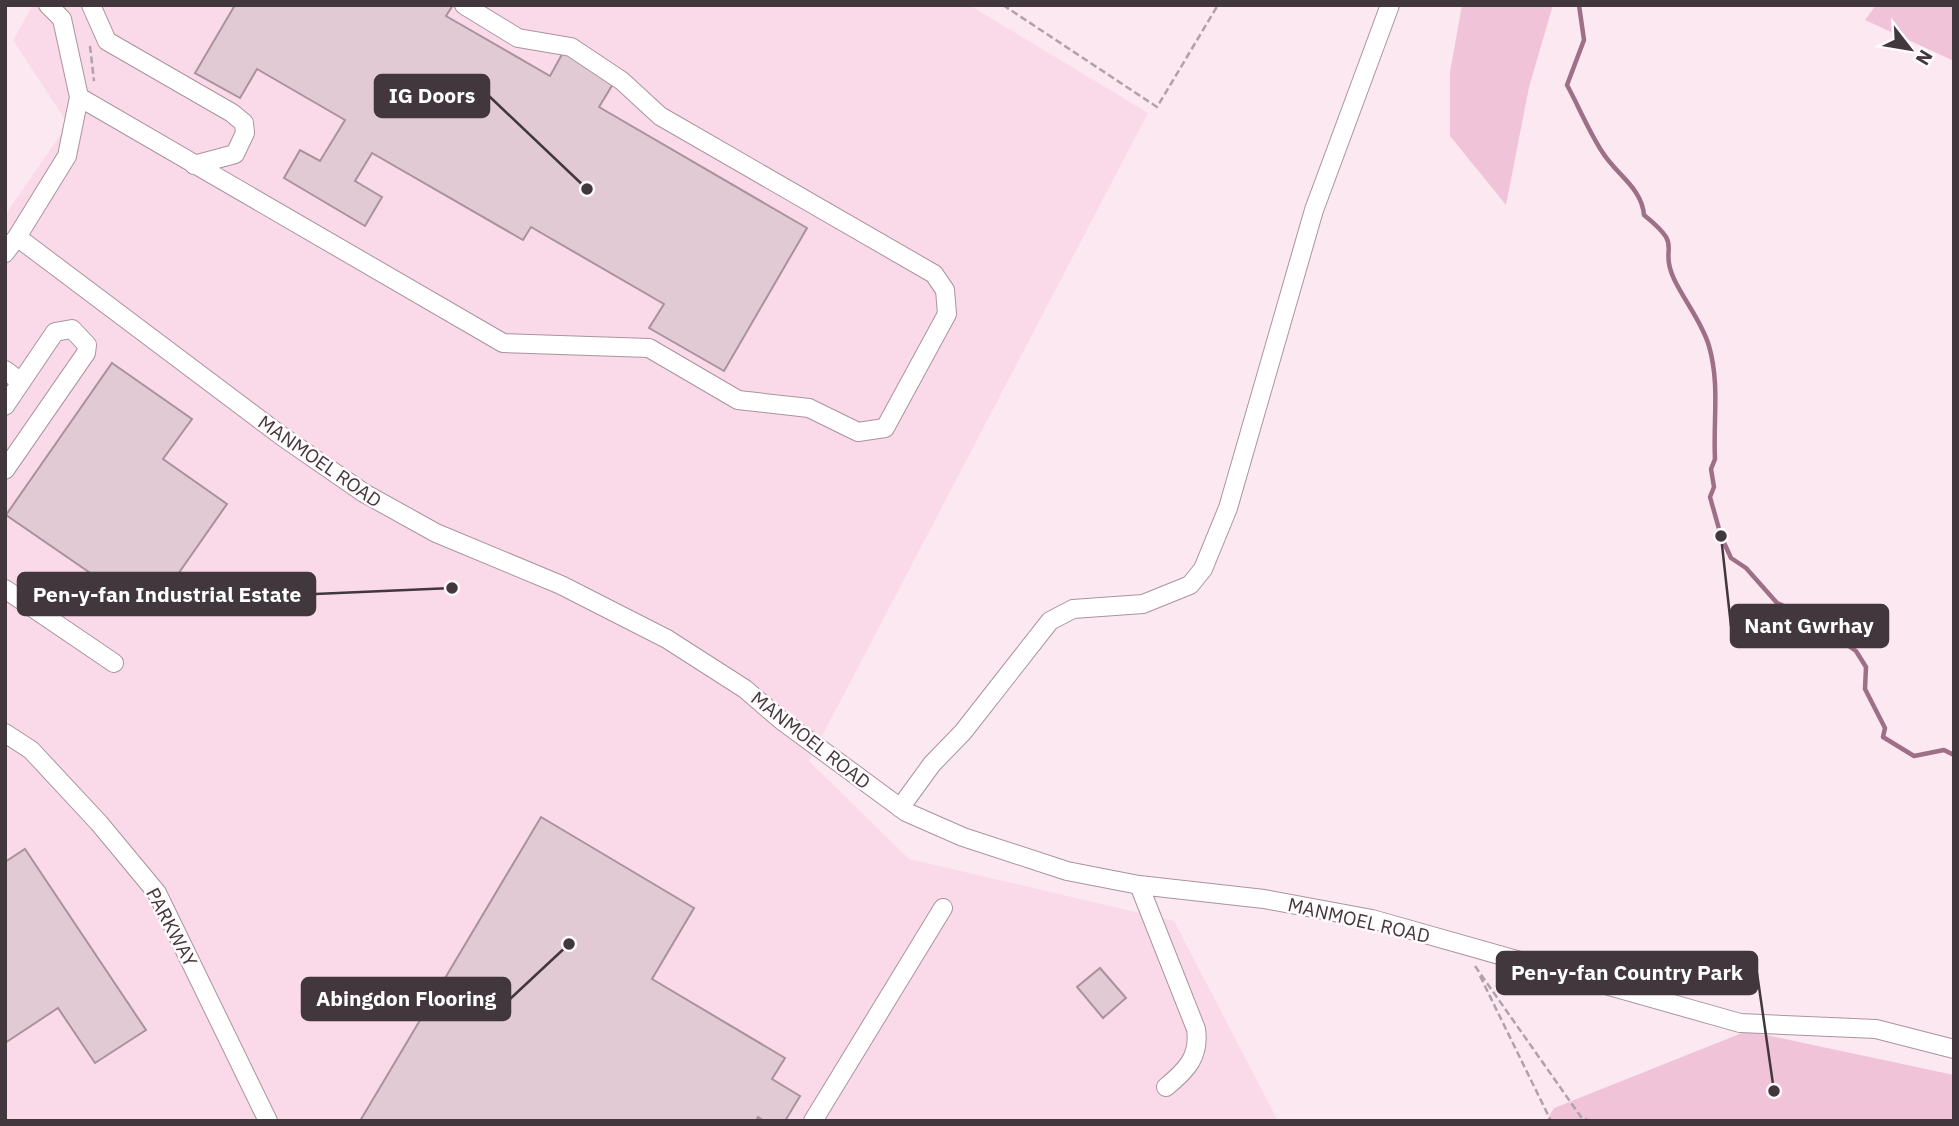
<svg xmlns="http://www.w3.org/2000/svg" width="1959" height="1126" font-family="'IBM Plex Sans',sans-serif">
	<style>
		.built { fill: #fad9e9 }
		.green { fill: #f1c3d9 }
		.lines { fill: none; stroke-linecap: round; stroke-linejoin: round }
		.stream { stroke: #9d7087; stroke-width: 4.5 }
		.building { fill: #e2cad5; stroke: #a9929c; stroke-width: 2 }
		.minor-casing { stroke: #aa939e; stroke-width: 20 }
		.path { stroke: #b1a1a8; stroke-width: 2.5; stroke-dasharray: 7 3.5; stroke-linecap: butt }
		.minor { stroke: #fff; stroke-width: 18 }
		.labels { text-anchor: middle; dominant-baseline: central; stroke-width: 5; stroke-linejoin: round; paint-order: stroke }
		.street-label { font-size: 19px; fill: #41373c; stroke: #fffafc }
		.leader { fill: none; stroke: #41373c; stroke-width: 2.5 }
		.callout-dot { fill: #41373c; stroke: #fffafc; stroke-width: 2.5 }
		.callout { fill: #41373c; stroke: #41373c; stroke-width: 2.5 }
		.callout-label { font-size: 21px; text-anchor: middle; font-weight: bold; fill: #fff }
	</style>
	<rect width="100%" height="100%" fill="#fce8f1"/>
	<path class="built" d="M33,5H969L1148,113L809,761L909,859L1174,921L1278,1121H5V215L68,124L13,40Z"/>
	<path class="green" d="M1462,5H1553L1529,87L1506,205L1450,136V72Z
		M1876,5H1954V61L1865,20Z
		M1747,1031L1954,1075V1121H1546L1554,1108Z"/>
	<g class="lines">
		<path class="stream" d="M1579,5L1584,40L1567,85C1579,107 1589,132 1603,153C1616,174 1642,188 1644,215C1686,249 1658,243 1674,279C1685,302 1702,322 1709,346C1720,384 1713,421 1715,459L1711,469L1714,487L1710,497L1721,536L1731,558L1746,568L1777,603L1841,631L1840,640L1856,651L1866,667L1865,689L1885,728L1883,737L1914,756L1944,750L1954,755"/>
	</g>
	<path class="building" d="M235,5H453L446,16L550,76L565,49L616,79L599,107L807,228L724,371L649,328L664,304L531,227L523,240L372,153L355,181L382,197L365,226L284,178L300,150L320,161L345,120L257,69L240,98L195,73Z
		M112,363L192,419L163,459L227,504L150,614L6,515Z
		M541,817L694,908L652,979L785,1058L772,1079L800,1096L785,1121H764L758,1117L756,1121H360Z
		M25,849L146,1030L95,1063L58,1008L5,1043V862Z
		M1100,968L1126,998L1103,1018L1077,987Z"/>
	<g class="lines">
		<g class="minor-casing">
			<path id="minor" d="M48,5L62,19L79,97L67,156L17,237L283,437L364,493L436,533L561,585L667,639L745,689L781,720L906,812L963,837L1067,871L1139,885L1264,899L1372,919L1740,1023L1876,1029L1954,1049
				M91,5L107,41L232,113L244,123L245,133L235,154L194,165
				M79,97L503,343L649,348L738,400L809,408L858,432L885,428L947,314L945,290L934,274L660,116L622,81L571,47L518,38L464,5
				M5,253L17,237
				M5,370L21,382
				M5,406L55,332L72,329L87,345L86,353L5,470
				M5,589L114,663
				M5,733L31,750L99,823L157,893L268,1121
				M900,808L932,764L963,732L1050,621L1073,609L1143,604L1190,585L1203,569L1228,508L1314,210L1390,5
				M1139,885L1196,1029C1200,1056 1187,1070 1166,1087
				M813,1121L943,908"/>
		</g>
		<path class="path" d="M1003,5L1157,107L1218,5
			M90,46L94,81
			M1475,966L1581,1117L1590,1121
			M1480,976L1551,1121"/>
		<use href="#minor" class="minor"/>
	</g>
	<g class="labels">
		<g class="street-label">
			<text transform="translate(320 461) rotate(35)">MANMOEL ROAD</text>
			<text transform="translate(811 740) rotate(38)">MANMOEL ROAD</text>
			<text transform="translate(1359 920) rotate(13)">MANMOEL ROAD</text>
			<text transform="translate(172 927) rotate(62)">PARKWAY</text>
		</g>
	</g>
	<path class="leader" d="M587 189L489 96M452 588L315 594M1721 536L1731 626M1774 1091L1757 973M569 944L510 999"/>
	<g class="callout-dot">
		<circle cx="587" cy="189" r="7"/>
		<circle cx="452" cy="588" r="7"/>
		<circle cx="1721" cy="536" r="7"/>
		<circle cx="1774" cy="1091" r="7"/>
		<circle cx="569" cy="944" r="7"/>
	</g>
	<g class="callout">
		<rect x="375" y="75" width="114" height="42" rx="7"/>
		<rect x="18" y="573" width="297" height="42" rx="7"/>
		<rect x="1731" y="605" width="157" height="42" rx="7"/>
		<rect x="1497" y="952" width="260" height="42" rx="7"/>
		<rect x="302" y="978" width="208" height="42" rx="7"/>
	</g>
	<g class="callout-label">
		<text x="432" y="103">IG Doors</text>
		<text x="167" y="602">Pen-y-fan Industrial Estate</text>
		<text x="1809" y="633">Nant Gwrhay</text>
		<text x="1627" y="980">Pen-y-fan Country Park</text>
		<text x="406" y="1006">Abingdon Flooring</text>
	</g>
	<rect width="1959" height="1126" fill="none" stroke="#41373c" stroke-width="14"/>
	<g transform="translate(1910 49) rotate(121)" stroke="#fffafc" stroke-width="5" paint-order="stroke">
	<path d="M0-5L12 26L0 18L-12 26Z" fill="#41373c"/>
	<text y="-10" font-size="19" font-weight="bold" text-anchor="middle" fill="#41373c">N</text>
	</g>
</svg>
